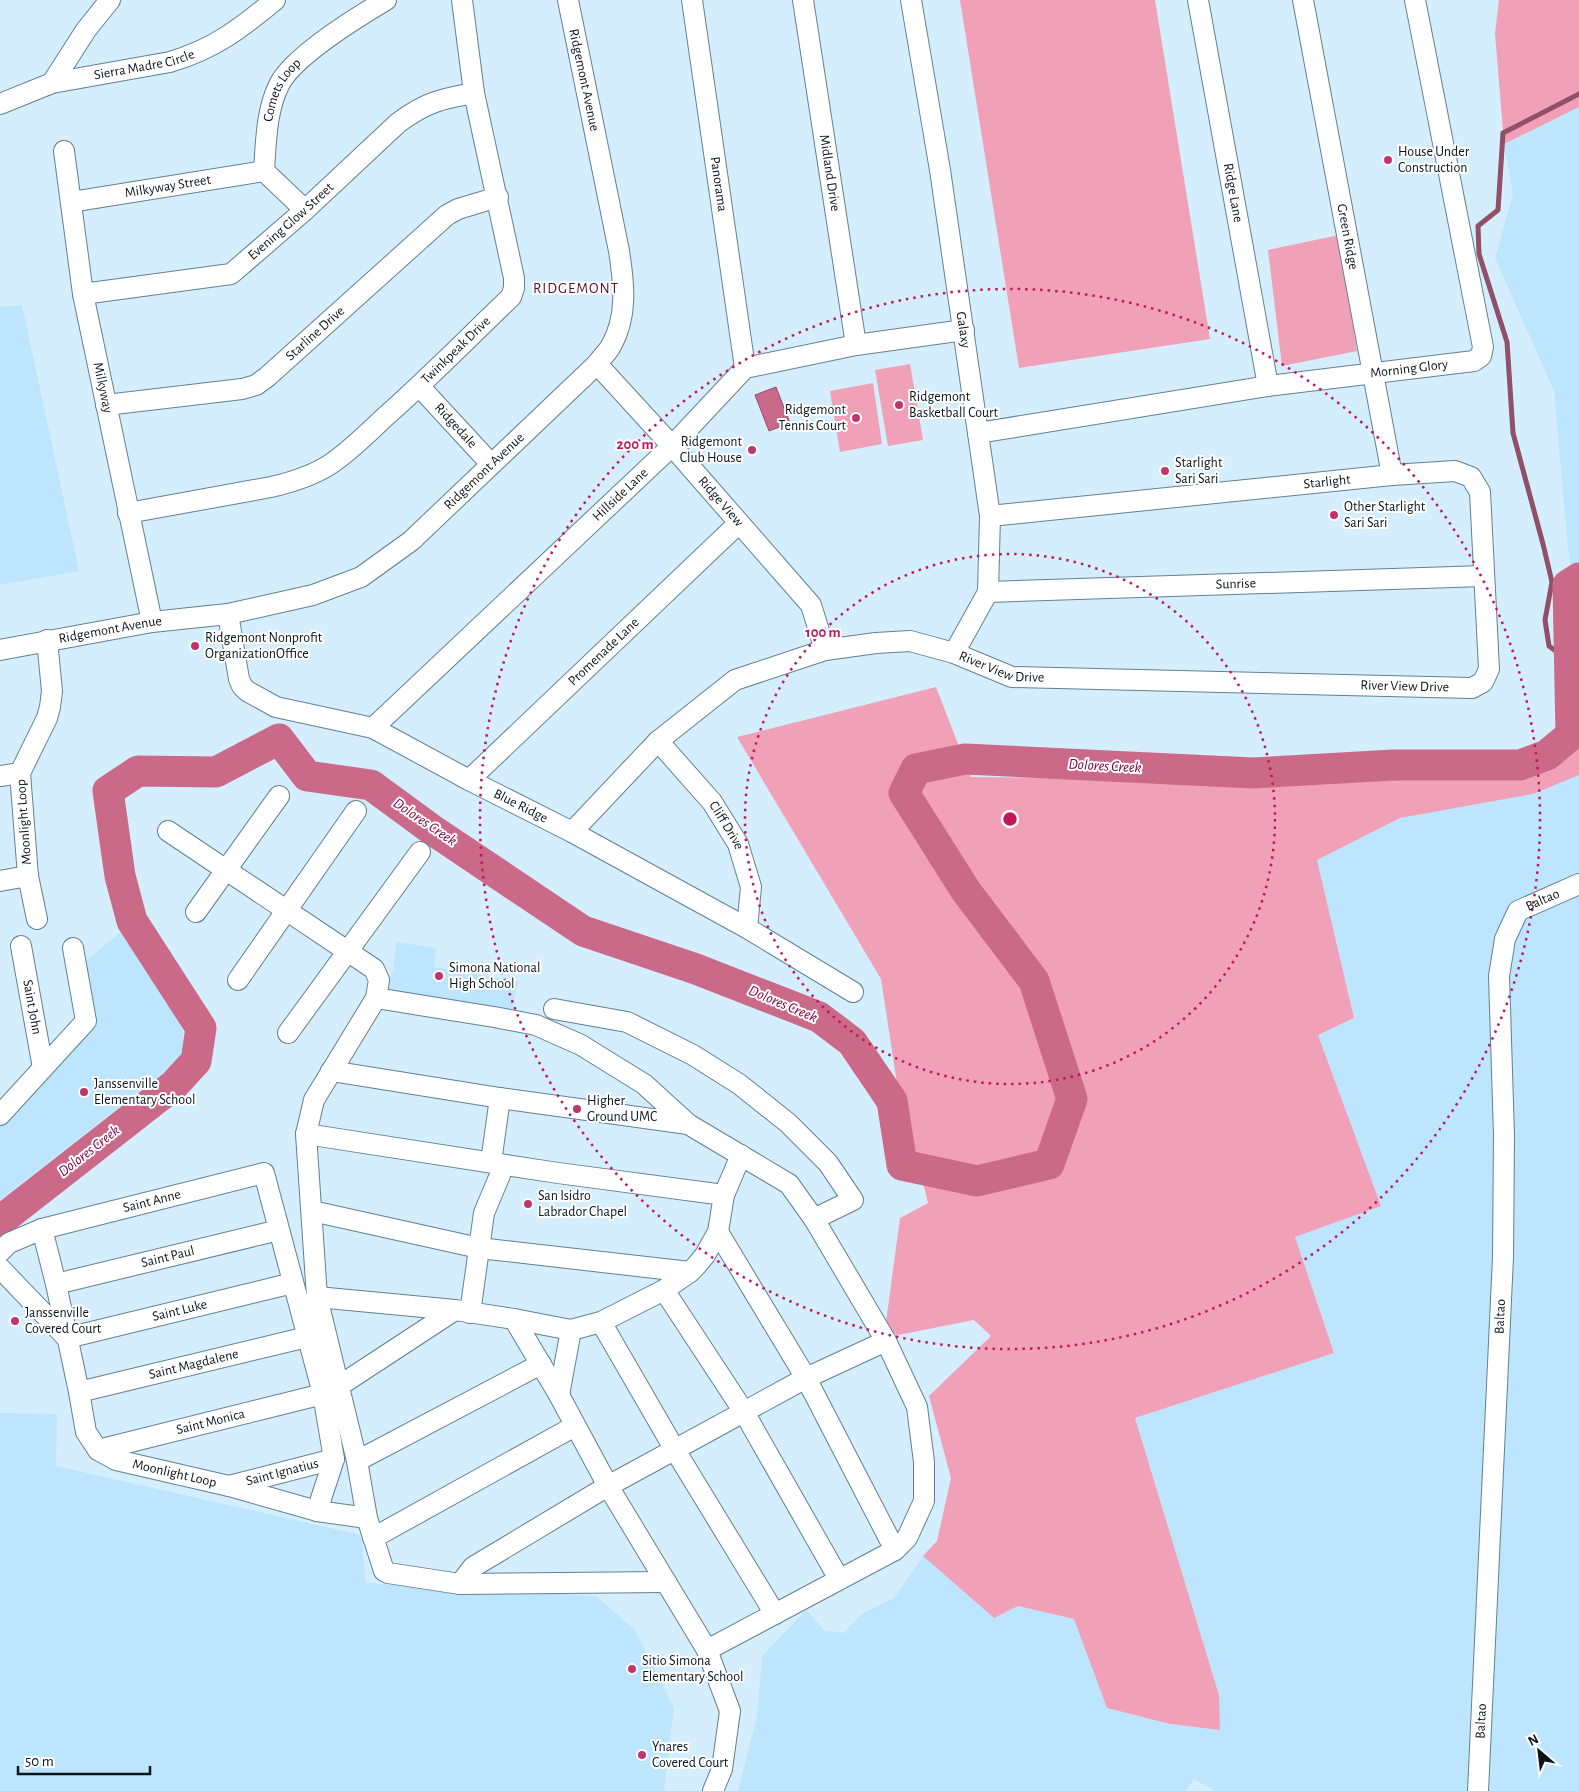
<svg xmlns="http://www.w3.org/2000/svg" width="1579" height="1791" font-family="'Alegreya Sans',sans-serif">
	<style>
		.built { fill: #bde6fe }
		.green { fill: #f0a1b7 }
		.water { fill: #cb6988; stroke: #915067 }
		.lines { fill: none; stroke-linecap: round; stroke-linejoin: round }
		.stream { stroke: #915067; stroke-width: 5 }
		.river { stroke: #cb6988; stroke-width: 31 }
		.minor-casing { stroke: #628091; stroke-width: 22 }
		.minor { stroke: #fff; stroke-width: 20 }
		.ring { fill: none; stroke: #c2185b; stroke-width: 2.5; stroke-dasharray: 2.5 5 }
		.poi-dot { fill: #c0356c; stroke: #fff; stroke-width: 2 }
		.labels { text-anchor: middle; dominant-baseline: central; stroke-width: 4; stroke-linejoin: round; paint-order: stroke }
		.street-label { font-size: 14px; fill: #09151b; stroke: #fff }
		.poi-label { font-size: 14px; fill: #09151b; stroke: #fff; text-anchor: start }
		.neighbourhood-label { font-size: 15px; letter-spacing: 1px; fill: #55122d; stroke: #fff }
		.water-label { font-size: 15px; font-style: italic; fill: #810040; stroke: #fff }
		.centre { fill: #c2185b; stroke: #fff; stroke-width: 2.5 }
		.ring-label { font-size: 15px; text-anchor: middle; font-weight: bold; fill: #c2185b; stroke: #fff; stroke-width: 4; stroke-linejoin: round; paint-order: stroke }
	</style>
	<rect width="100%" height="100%" fill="#d4eefe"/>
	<path class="built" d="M1579,107V621L1568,548L1554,391L1495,258L1513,194L1504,144Z
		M22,305L79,571L0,585V307Z
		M1579,775V1791H1214L1194,1779L1186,1791H738L757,1716L762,1656L806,1610L825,1631L843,1633L862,1614L894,1598L923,1556L994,1618L1018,1606L1074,1619L1107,1708L1170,1724L1220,1730L1219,1695L1135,1418L1334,1353L1295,1237L1381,1206L1318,1035L1354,1018L1317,860L1399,818L1533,794Z
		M124,930L176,1012L183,1025V1044L180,1059L0,1200V1125L95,1022L85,961Z
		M396,942L436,948L434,967L518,981L512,1011L383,992L393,971Z
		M0,1413L57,1414L56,1466L361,1535L366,1583L596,1596L635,1630L674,1708L664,1791H0Z"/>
	<path class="green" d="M960,0H1155L1210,339L1019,368Z
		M1499,0H1579V107L1504,144L1495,33Z
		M1339,235L1357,351L1282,366L1268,250Z
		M910,364L923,440L888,446L875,370Z
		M873,383L882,444L840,452L830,391Z
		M936,687L971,777L1351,782L1536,768L1579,747V775L1533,794L1400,818L1317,860L1354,1018L1318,1035L1381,1206L1295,1237L1334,1353L1135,1418L1219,1695L1220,1730L1170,1724L1107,1708L1074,1619L1018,1606L994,1618L923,1556L937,1541L951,1478L929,1396L991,1336L974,1320L898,1335L885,1330L900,1218L928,1203L923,1182L908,1155L881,979L737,737Z"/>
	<path class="water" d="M776,387L790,423L769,431L755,395Z"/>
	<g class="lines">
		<path class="stream" d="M1569,661L1549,646L1545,620L1552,582L1543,544L1513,433L1507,342L1479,254L1478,226L1498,210L1503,133L1579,94"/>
		<path class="river" d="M0,1221L174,1085L196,1061L201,1028L132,921L120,876L108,791L138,771L216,772L279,739L307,776L371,785L431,829L583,931L696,969L819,1017L852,1042L892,1101L902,1165L977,1181L1049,1164L1072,1099L1034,981L966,891L904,793L916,769L965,759L1253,773L1393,765H1520L1547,755L1571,735L1568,585L1579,578"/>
		<g class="minor-casing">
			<g id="minor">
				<path id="s1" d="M692,0L745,368"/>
				<path id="s2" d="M803,0L856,345"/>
				<path id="s3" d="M911,0L940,170L990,516L988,592L954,653"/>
				<path id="s4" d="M1198,0L1268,386"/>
				<path id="s5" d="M1303,0L1392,475"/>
				<path d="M52,83L86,30L110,0"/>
				<path id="s6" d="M0,104L52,83L170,62C214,49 240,29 275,0"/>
				<path id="s7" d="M64,151L83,294L152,622"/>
				<path id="s8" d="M71,202L264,171"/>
				<path id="s9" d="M305,210L264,171C266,143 266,111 279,85C292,57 359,16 386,0"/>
				<path id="s10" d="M83,294L231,274L305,210L398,123C426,102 441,99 474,93"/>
				<path id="s11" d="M597,364L672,446L811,605L825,650"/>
				<path id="s12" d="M419,386L491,464"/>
				<path id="s13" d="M106,405L242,389L256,385L267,377L447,215L458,209L498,197"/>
				<path id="s14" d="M978,433L1268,386L1474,361L1481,356L1483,347L1415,0"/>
				<path id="s15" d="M128,513L271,487C293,482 316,475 335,461C353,448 370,431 386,416C429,378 469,337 511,297L514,288V278L474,93L462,0"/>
				<path id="s16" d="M988,592L1484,576"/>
				<path id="s17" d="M228,614L239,679L242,686L247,691L276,707L373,728L469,780L572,832L747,928L853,992"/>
				<path id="s18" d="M0,650L152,622L228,614L313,595L361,577L411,541L597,364C601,358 607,353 611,346C628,316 624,283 619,251L568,0"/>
				<path id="s19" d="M373,728L672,446L745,368L856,345L964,330"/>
				<path id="s20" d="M658,741L712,802L738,844L751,887L747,928"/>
				<path d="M0,776L20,773"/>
				<path id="s21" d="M469,780L739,523"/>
				<path d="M168,831L374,969L379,980L376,998L314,1100L306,1134L317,1297L357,1461L367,1518L384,1571L388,1573L460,1584L666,1582"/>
				<path id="s22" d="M572,832L658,741L735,680L825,650L876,643L910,641L954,653L1012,677L1472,688L1483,682L1489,669L1480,492L1471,477L1455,471L1392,475L990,516"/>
				<path d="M0,881L28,876"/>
				<path d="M196,912L279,796"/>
				<path d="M37,919L28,876L20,773L47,718L50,707L52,691L47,640"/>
				<path id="s23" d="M21,946L43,1068"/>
				<path d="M238,980L356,811"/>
				<path d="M376,998L494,1017L536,1025L581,1045L644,1084L688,1124L789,1184L814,1219L886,1341L917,1407L924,1462V1501L907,1538L895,1550L707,1650"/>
				<path d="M554,1009L627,1022L693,1055L739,1084L788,1123L828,1163L853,1200L814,1219"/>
				<path d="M288,1033L420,852"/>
				<path d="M331,1071L500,1098L688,1124"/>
				<path d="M0,1115L86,1021L73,948"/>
				<path d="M306,1134L558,1173L724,1195"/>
				<path d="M491,1162L500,1098"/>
				<path d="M312,1211L479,1248L690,1272"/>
				<path id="s24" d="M42,1229L56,1284L79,1392L86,1432L98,1450L116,1460L229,1486L317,1511L367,1518"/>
				<path d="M718,1232L806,1378L895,1550"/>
				<path id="s25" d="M0,1252L9,1243L42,1229L264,1173L323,1394L334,1459L317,1511"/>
				<path d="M0,1268L67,1338"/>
				<path id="s26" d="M56,1284L279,1230"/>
				<path d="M664,1290L744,1412L839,1579"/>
				<path d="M317,1297L455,1310L514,1319L571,1330L601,1322L664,1290L690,1272L696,1266L705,1255L718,1232L724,1195L741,1155"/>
				<path d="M470,1313L484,1213L500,1175"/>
				<path d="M514,1319L559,1395L608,1486L707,1650L730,1711L722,1769L713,1791"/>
				<path d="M601,1322L675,1450L775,1614"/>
				<path id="s27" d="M67,1338L293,1283"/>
				<path d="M339,1386L455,1310"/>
				<path id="s28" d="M79,1392L307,1337"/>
				<path d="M559,1395L571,1330"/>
				<path id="s29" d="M98,1450L323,1394"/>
				<path d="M357,1461L541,1364"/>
				<path id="s30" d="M229,1486L334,1459"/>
				<path d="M373,1538L575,1426"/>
				<path d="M460,1584L473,1567L608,1486L806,1378L886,1341"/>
				<path id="s31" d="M1478,1791L1503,1257L1504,1135L1499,976L1505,939L1518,911L1579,884"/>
			</g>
		</g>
		<use href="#minor" class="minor"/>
	</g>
	<g class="ring">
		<circle cx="1010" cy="819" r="265"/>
		<circle cx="1010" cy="819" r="530"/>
	</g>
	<g class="poi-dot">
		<circle cx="1388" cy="160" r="5"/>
		<circle cx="899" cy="405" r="5"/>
		<circle cx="856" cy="418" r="5"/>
		<circle cx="752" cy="450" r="5"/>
		<circle cx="1165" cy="471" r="5"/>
		<circle cx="1334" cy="515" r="5"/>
		<circle cx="195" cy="646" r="5"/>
		<circle cx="439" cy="976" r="5"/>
		<circle cx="84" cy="1092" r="5"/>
		<circle cx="577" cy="1109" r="5"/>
		<circle cx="528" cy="1204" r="5"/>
		<circle cx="15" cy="1321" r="5"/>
		<circle cx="632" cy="1669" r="5"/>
		<circle cx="642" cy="1755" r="5"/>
	</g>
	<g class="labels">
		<g class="street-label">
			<text stroke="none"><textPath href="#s6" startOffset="150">Sierra Madre Circle</textPath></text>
			<text transform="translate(584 80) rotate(78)">Ridgemont Avenue</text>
			<text stroke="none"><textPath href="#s9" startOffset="141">Comets Loop</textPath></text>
			<text stroke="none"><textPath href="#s2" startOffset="175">Midland Drive</textPath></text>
			<text stroke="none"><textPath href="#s1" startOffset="186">Panorama</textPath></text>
			<text stroke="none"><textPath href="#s8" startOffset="98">Milkyway Street</textPath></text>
			<text stroke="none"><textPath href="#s4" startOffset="196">Ridge Lane</textPath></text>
			<text stroke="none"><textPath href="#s10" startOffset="229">Evening Glow Street</textPath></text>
			<text stroke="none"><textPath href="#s5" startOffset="241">Green Ridge</textPath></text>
			<text stroke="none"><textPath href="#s3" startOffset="334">Galaxy</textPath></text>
			<text stroke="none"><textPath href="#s13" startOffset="230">Starline Drive</textPath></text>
			<text stroke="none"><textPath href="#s15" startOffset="379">Twinkpeak Drive</textPath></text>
			<text stroke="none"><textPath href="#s14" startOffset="436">Morning Glory</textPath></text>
			<text stroke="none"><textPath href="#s7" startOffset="240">Milkyway</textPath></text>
			<text stroke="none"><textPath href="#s12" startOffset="54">Ridgedale</textPath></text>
			<text stroke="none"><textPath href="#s18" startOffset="532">Ridgemont Avenue</textPath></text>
			<text transform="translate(1327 482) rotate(-6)">Starlight</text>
			<text stroke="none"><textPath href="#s19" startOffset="340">Hillside Lane</textPath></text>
			<text stroke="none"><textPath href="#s11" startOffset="185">Ridge View</textPath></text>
			<text stroke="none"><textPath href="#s16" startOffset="248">Sunrise</textPath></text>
			<text stroke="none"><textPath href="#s18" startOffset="112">Ridgemont Avenue</textPath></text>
			<text stroke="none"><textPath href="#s21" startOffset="186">Promenade Lane</textPath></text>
			<text stroke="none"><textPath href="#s22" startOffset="500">River View Drive</textPath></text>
			<text stroke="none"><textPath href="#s22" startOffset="905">River View Drive</textPath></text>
			<text stroke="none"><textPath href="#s17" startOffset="380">Blue Ridge</textPath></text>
			<text transform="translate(24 822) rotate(-94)">Moonlight Loop</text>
			<text stroke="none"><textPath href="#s20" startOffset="109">Cliff Drive</textPath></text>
			<text stroke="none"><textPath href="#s31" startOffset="911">Baltao</textPath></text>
			<text stroke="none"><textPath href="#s23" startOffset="62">Saint John</textPath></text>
			<text stroke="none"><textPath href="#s25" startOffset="162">Saint Anne</textPath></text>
			<text stroke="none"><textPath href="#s26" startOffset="115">Saint Paul</textPath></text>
			<text stroke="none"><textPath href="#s27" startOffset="116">Saint Luke</textPath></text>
			<text stroke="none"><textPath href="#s31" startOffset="475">Baltao</textPath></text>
			<text stroke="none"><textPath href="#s28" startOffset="118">Saint Magdalene</textPath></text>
			<text stroke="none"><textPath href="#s29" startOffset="116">Saint Monica</textPath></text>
			<text stroke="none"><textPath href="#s30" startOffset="55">Saint Ignatius</textPath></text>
			<text stroke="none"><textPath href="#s24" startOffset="310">Moonlight Loop</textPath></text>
			<text stroke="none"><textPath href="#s31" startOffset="70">Baltao</textPath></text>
		</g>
		<g class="poi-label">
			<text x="1398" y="152">House Under<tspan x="1398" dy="16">Construction</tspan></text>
			<text x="909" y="397">Ridgemont<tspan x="909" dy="16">Basketball Court</tspan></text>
			<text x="846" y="410" text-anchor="end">Ridgemont<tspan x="846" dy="16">Tennis Court</tspan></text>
			<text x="742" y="442" text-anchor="end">Ridgemont<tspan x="742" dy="16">Club House</tspan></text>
			<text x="1175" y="463">Starlight<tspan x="1175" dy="16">Sari Sari</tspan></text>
			<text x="1344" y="507">Other Starlight<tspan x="1344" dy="16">Sari Sari</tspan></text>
			<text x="205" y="638">Ridgemont Nonprofit<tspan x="205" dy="16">OrganizationOffice</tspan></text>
			<text x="449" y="968">Simona National<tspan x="449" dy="16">High School</tspan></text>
			<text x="94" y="1084">Janssenville<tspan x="94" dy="16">Elementary School</tspan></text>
			<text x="587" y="1101">Higher<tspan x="587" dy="16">Ground UMC</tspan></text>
			<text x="538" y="1196">San Isidro<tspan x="538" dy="16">Labrador Chapel</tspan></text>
			<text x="25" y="1313">Janssenville<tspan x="25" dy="16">Covered Court</tspan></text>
			<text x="642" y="1661">Sitio Simona<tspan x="642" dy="16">Elementary School</tspan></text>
			<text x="652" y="1747">Ynares<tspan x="652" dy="16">Covered Court</tspan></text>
		</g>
		<g class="neighbourhood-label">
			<text x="576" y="288">RIDGEMONT</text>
		</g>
		<g class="water-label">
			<text transform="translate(1105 766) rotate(3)">Dolores Creek</text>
			<text transform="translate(425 822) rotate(34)">Dolores Creek</text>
			<text transform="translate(783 1004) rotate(23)">Dolores Creek</text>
			<text transform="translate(89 1151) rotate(-38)">Dolores Creek</text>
		</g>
	</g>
	<circle cx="1010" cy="819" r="8" class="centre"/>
	<g class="ring-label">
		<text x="635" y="449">200 m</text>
		<text x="823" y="637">100 m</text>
	</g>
	<g transform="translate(1539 1751) rotate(332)" stroke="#ffffff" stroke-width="4" paint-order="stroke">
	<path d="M0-4L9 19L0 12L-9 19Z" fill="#09151b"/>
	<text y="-8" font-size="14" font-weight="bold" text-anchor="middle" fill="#09151b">N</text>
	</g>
	<path d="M18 1766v8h132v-8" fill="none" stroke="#09151b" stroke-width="2.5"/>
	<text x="25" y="1766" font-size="15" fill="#09151b" stroke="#ffffff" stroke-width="4" paint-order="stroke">50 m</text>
</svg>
